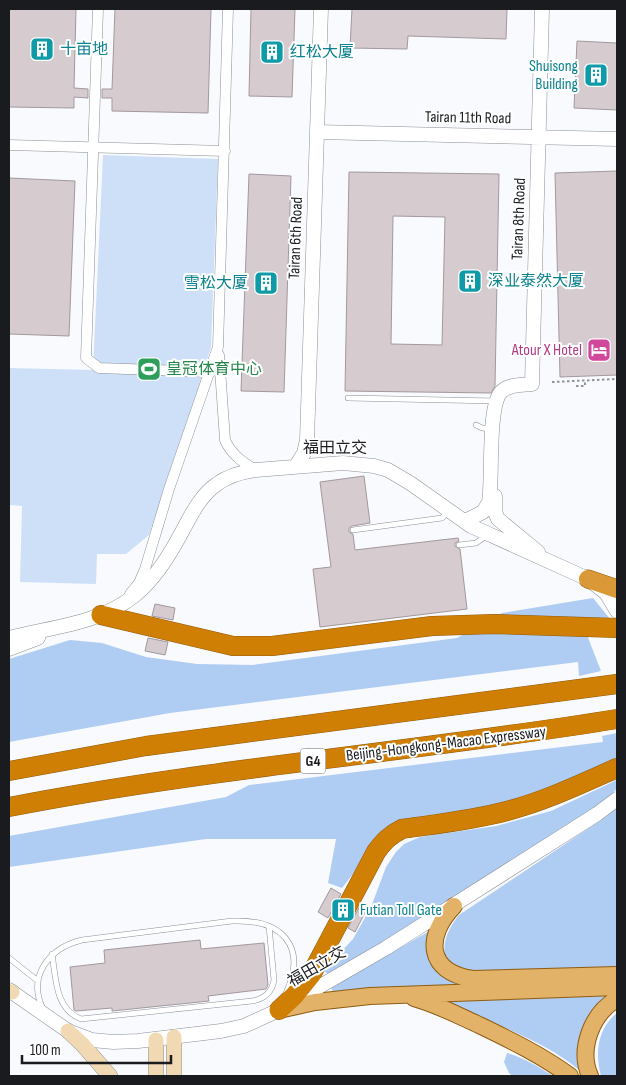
<svg xmlns="http://www.w3.org/2000/svg" width="626" height="1085" font-family="'Sofia Sans Condensed','Noto Sans SC',sans-serif">
	<style>
		.green { fill: #cee0f7 }
		.forest { fill: #afccf2 }
		.building { fill: #d6ccd0; stroke: #a2989d; fill-rule: evenodd }
		.lines { fill: none; stroke-linecap: round; stroke-linejoin: round }
		.service-casing { stroke: #8a9097; stroke-width: 6 }
		.minor-casing { stroke: #8a9097; stroke-width: 11 }
		.tertiary-casing { stroke: #8a9097; stroke-width: 15 }
		.secondary-casing { stroke: #8a9097; stroke-width: 16 }
		.primary-casing { stroke: #905c0e; stroke-width: 18 }
		.trunk-casing { stroke: #905c0e; stroke-width: 19 }
		.motorway-casing { stroke: #905c0e; stroke-width: 20 }
		.path { stroke: #919396; stroke-width: 2; stroke-dasharray: 2.5 2.5; stroke-linecap: butt }
		.service { stroke: #fff; stroke-width: 5 }
		.minor { stroke: #fff; stroke-width: 10 }
		.tertiary { stroke: #fff; stroke-width: 14 }
		.secondary { stroke: #f1d9b4; stroke-width: 15 }
		.primary { stroke: #e3b269; stroke-width: 16 }
		.trunk { stroke: #da9837; stroke-width: 18 }
		.motorway { stroke: #d07f05; stroke-width: 19 }
		.labels { text-anchor: middle; dominant-baseline: central; stroke-width: 4; stroke-linejoin: round; paint-order: stroke }
		.shield { fill: #fff; stroke: #5e5f62; stroke-width: 1 }
		.shield-label { font-size: 15px; font-weight: bold; fill: #191b1e }
		.culture-label { font-size: 16px; fill: #0d838f; stroke: #fff; text-anchor: start }
		.street-label { font-size: 16px; fill: #191b1e; stroke: #fff }
		.hotel-label { font-size: 16px; fill: #b23c85; stroke: #fff; text-anchor: end }
		.leisure-label { font-size: 16px; fill: #27864d; stroke: #fff; text-anchor: start }
	</style>
	<rect width="100%" height="100%" fill="#f8fafd"/>
	<path class="green" d="M103,155L218,159L211,347L197,392L149,535L126,554H97L96,584L20,582L22,506L9,505V368L93,370Z"/>
	<path class="forest" d="M593,598L610,619L587,635L601,671L579,676L578,662L170,713L9,742V659L70,640L102,643L146,657L197,664L253,665L457,638L502,613Z
		M617,733V759C570,779 524,799 473,809C449,814 409,814 388,828C374,837 372,847 363,860C356,870 349,879 342,888L328,883L336,839H206L9,867V836L226,797L249,785L603,742L602,736Z
		M617,780V788L613,793L587,813L331,975L323,971L353,939L371,907L386,867L396,852L404,844L420,837L496,826L551,811Z
		M617,806V967L475,972C469,970 462,969 456,966C434,956 448,928 459,915L607,816Z
		M433,929C431,964 426,972 462,985L334,995L331,987Z
		M608,996C585,1019 574,1036 579,1070C558,1052 534,1041 508,1029C486,1019 463,1009 440,1000Z
		M617,1013V1076H601C595,1053 597,1029 617,1013Z
		M507,1053C524,1058 539,1067 553,1076H513L509,1073L504,1062Z"/>
	<path class="building" d="M9,9H76L74,88L88,89V98L74,97V108L9,107Z
		M115,9H211L208,113L112,111V98H102V89H112Z
		M251,9H295L292,97L249,96Z
		M352,9H507L506,39L408,36L407,49L350,48Z
		M577,41L617,43V110L574,108Z
		M617,171V375L560,377L555,173Z
		M349,172L499,174L495,386L491,393L345,391ZM393,216L445,217L442,345L391,344Z
		M249,174L291,176L284,392L241,391Z
		M9,178L75,181L69,336L9,334Z
		M364,476L370,523L352,526L349,528V532L353,534L355,550L458,538L459,541L455,543V546L460,549L467,609L320,627L313,569L331,567L320,482Z
		M155,604L175,608L173,620L152,616Z
		M148,638L168,642L165,655L145,651Z
		M331,888L341,894L328,918L318,912Z
		M361,904L368,907L355,932L348,928Z
		M200,940L201,949L264,943L268,985L266,989L208,996L209,1001L112,1011V1008L76,1011L74,1010L70,967L105,963L104,950Z"/>
	<g class="lines">
		<g class="service-casing">
			<path id="service" d="M348,398L496,401
				M476,425L482,428L492,429
				M353,530L442,518L449,511
				M459,545L476,543L486,536
				M52,954C56,978 55,1009 81,1019L252,1001C264,999 272,992 274,980L269,926
				M9,958L38,981
				M43,1009C27,976 49,948 82,940L232,921C281,919 308,945 286,993"/>
		</g>
		<g class="minor-casing">
			<path id="minor" d="M98,9L86,358L99,368L211,372
				M9,145L225,151
				M219,355L225,440C231,454 242,462 256,470
				M130,594L139,583L145,569L169,489L218,347L228,9"/>
		</g>
		<g class="tertiary-casing">
			<path id="tertiary" d="M317,132L617,139
				M296,466L304,453L307,440L321,9
				M495,496V512L498,519L538,552
				M465,521L483,512L489,502C493,480 487,404 502,391C510,384 522,385 532,384L542,9
				M9,638C50,627 99,624 134,596C153,581 166,561 178,539C189,520 198,497 217,484C228,476 242,472 256,470L343,463L374,466L388,470L410,483L471,526L588,579L606,593L617,611
				M9,649L38,638
				M9,990L68,1031L92,1040L113,1042L138,1041L221,1031L244,1026L279,1010L386,948L597,814L617,799"/>
		</g>
		<g class="secondary-casing">
			<path id="secondary" d="M9,991L12,992
				M68,1031L82,1044L110,1076
				M174,1037V1076
				M156,1040V1076"/>
		</g>
		<g class="primary-casing">
			<path id="primary" d="M454,906C425,936 426,972 473,979L617,975
				M414,998C436,1004 455,1014 475,1023C508,1039 540,1054 570,1076
				M279,1010L315,1002L370,996L617,987
				M590,1076C578,1049 592,1013 617,999"/>
		</g>
		<g class="trunk-casing">
			<path id="trunk" d="M588,579L617,589"/>
		</g>
		<g class="motorway-casing">
			<path id="motorway" d="M101,615L233,646H272L432,626L495,624L617,628
				M9,771L146,746L617,684
				M9,807C210,768 415,752 617,719
				M279,1010L294,996L311,975L376,852C384,841 390,835 402,829C437,824 473,820 507,811C545,801 581,784 617,768"/>
		</g>
		<path class="path" d="M552,382L617,379
			M576,386H585V380"/>
		<use href="#service" class="service"/>
		<use href="#minor" class="minor"/>
		<use href="#tertiary" class="tertiary"/>
		<use href="#secondary" class="secondary"/>
		<use href="#primary" class="primary"/>
		<use href="#trunk" class="trunk"/>
		<use href="#motorway" class="motorway"/>
	</g>
	<defs>
		<g id="building-square" transform="scale(1.25)"><rect x="-9" y="-9" width="18" height="18" rx="4" fill="#0f9aa8" stroke="#fff"/><path d="M-4-6H4V6H1V3H-1V6H-4ZM-2.5-4.3h1.7v1.8h-1.7ZM.8-4.3h1.7v1.8H.8ZM-2.5-1h1.7V.8h-1.7ZM.8-1h1.7V.8H.8Z" fill="#fff"/></g>
		<g id="hotel-square" transform="scale(1.25)"><rect x="-9" y="-9" width="18" height="18" rx="4" fill="#d1479c" stroke="#fff"/><path d="M-6-4.5h1.5V1H6V5H4.5V3h-9V5H-6ZM-4 0a1.8 1.8 0 1 1 3.6 0ZM.5 0V-2.5h3Q6-2.5 6 0Z" fill="#fff"/></g>
		<g id="stadium-square" transform="scale(1.25)"><rect x="-9" y="-9" width="18" height="18" rx="4" fill="#2e9e5b" stroke="#fff"/><path d="M0-5a6.5 5 0 1 0 0 10a6.5 5 0 1 0 0-10ZM-3.5-1.8h7v3.6h-7Z" fill="#fff"/></g>
	</defs>
	<g fill-rule="evenodd">
		<use href="#building-square" x="42" y="49"/>
		<use href="#building-square" x="272" y="52"/>
		<use href="#building-square" x="596" y="75"/>
		<use href="#building-square" x="470" y="281"/>
		<use href="#building-square" x="266" y="283"/>
		<use href="#hotel-square" x="599" y="350"/>
		<use href="#stadium-square" x="149" y="369"/>
		<use href="#building-square" x="343" y="910"/>
	</g>
	<g class="labels">
		<rect class="shield" x="300.5" y="748.5" width="25" height="25" rx="4"/>
		<g class="shield-label">
			<text x="313" y="761">G4</text>
		</g>
		<g class="culture-label">
			<text x="60" y="49">十亩地</text>
			<text x="290" y="52">红松大厦</text>
			<text x="578" y="66" text-anchor="end">Shuisong<tspan x="578" dy="18">Building</tspan></text>
			<text x="488" y="281">深业泰然大厦</text>
			<text x="248" y="283" text-anchor="end">雪松大厦</text>
			<text x="360" y="910">Futian Toll Gate</text>
		</g>
		<g class="street-label">
			<text transform="translate(468 118) rotate(1)">Tairan 11th Road</text>
			<text transform="translate(519 219) rotate(-88)">Tairan 8th Road</text>
			<text transform="translate(296 238) rotate(-88)">Tairan 6th Road</text>
			<text x="335" y="448">福田立交</text>
			<text transform="translate(446 744) rotate(-7)">Beijing-Hongkong-Macao Expressway</text>
			<text transform="translate(317 967) rotate(-30)">福田立交</text>
		</g>
		<g class="hotel-label">
			<text x="582" y="350">Atour X Hotel</text>
		</g>
		<g class="leisure-label">
			<text x="166" y="369">皇冠体育中心</text>
		</g>
	</g>
	<rect width="626" height="1085" fill="none" stroke="#191b1e" stroke-width="20"/>
	<path d="M22 1055v8h149v-8" fill="none" stroke="#191b1e" stroke-width="2.5"/>
	<text x="30" y="1055" font-size="15" fill="#191b1e" stroke="#ffffff" stroke-width="4" paint-order="stroke">100 m</text>
</svg>
